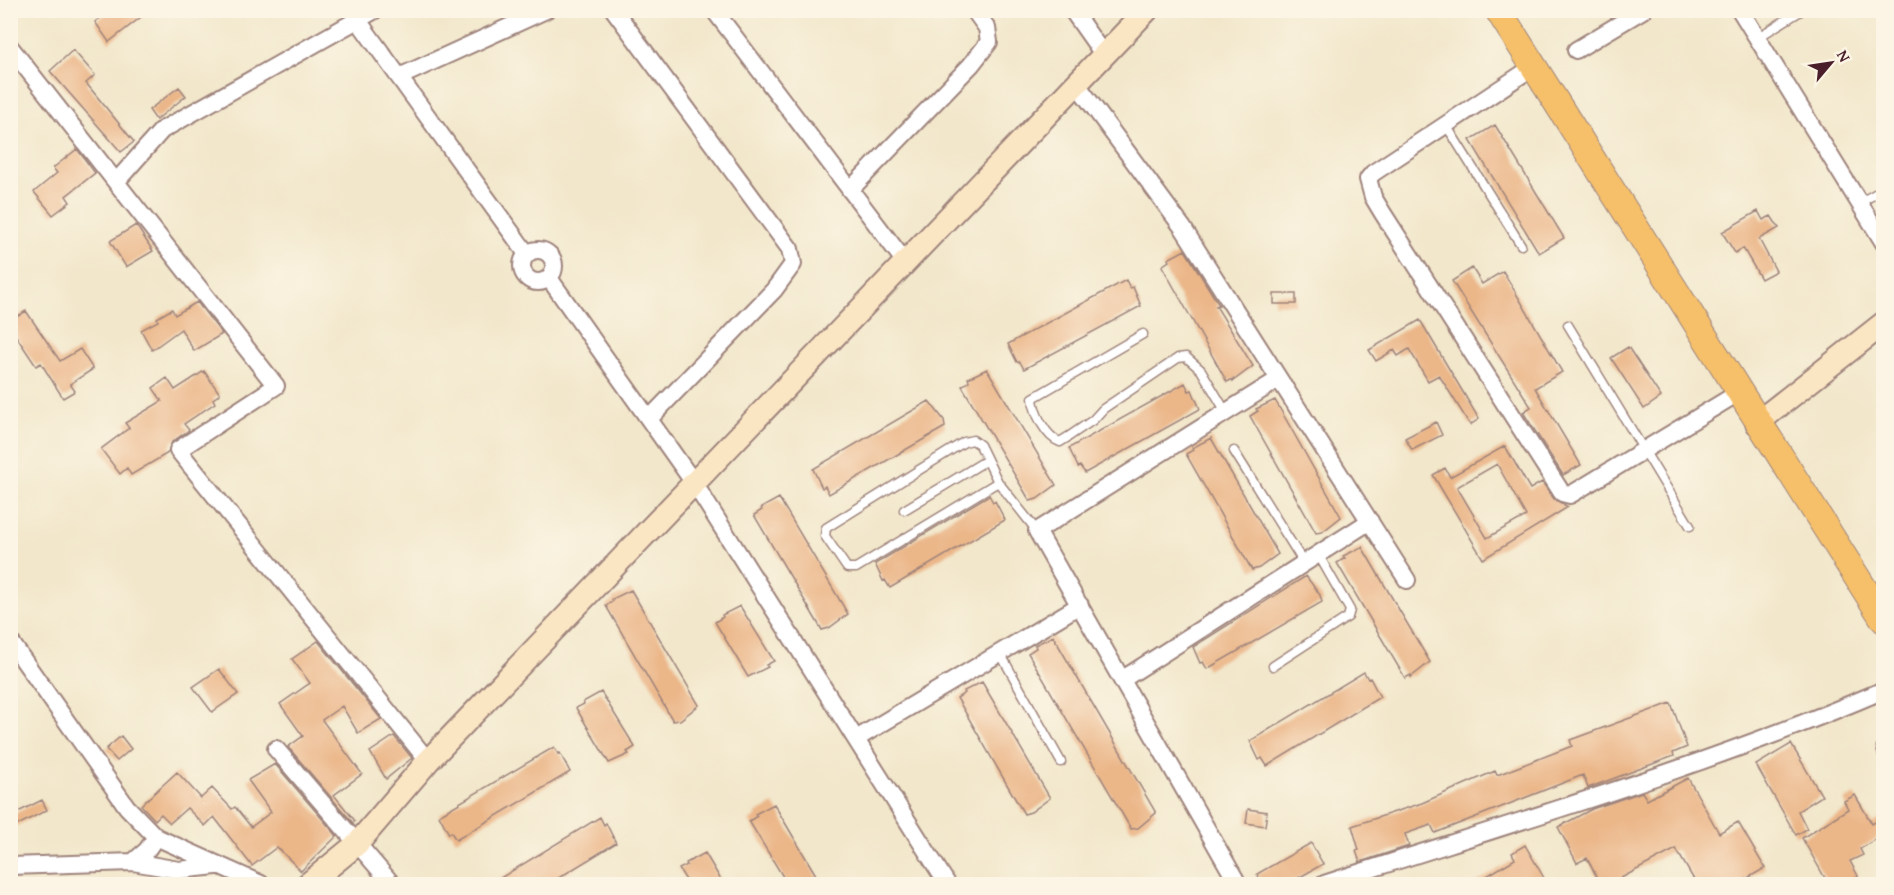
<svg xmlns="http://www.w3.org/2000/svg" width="1894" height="895" font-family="'Gentium Book Plus',serif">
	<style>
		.building { fill: #ebb688; fill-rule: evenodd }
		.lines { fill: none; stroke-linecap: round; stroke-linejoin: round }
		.lane-casing { stroke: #9e837b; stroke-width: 11 }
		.street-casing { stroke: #9e837b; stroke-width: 20 }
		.secondary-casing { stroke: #9e837b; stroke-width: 26 }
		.primary-casing { stroke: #9e837b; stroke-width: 28 }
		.lane { stroke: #fff; stroke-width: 8 }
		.street { stroke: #fff; stroke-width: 16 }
		.secondary { stroke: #fbe6c4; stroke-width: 22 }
		.primary { stroke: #f6c06b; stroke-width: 26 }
	</style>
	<rect width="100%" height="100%" fill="#fcf5e5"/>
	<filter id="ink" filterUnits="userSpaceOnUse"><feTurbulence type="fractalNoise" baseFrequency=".0167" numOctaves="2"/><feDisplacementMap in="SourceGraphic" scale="12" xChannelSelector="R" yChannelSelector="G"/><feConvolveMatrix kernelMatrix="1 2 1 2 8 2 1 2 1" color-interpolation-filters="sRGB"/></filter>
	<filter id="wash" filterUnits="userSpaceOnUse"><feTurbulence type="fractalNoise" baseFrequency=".008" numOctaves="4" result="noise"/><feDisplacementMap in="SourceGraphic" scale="24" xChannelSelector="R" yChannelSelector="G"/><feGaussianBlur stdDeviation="1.35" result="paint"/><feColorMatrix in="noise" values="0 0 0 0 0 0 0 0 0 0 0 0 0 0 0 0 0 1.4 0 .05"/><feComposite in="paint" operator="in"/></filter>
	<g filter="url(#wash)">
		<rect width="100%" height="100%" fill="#f2e7cb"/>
		<g id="blocks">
			<path class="building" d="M111,10H150L109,42L95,22Z
				M73,50L95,75L86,83L134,142L121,152L50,71Z
				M179,87L186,96L156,120L149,110Z
				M1495,125L1564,238L1539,253L1470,140Z
				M77,149L95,173L66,196L70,202L53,215L34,192L57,173L53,168Z
				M1758,211L1763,220L1771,216L1779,228L1759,239L1776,271L1761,279L1743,248L1735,253L1722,232Z
				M136,225L153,251L126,267L110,241Z
				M1185,250L1219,305L1216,306L1253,366L1233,381V379L1227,382L1162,266L1169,261L1168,259Z
				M1472,268L1482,284L1503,271L1562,372L1535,388L1581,465L1563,475L1523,412L1531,407L1452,281Z
				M1126,280L1130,288L1133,287L1141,306L1024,369L1020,362H1017L1008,344Z
				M1274,294H1296V304H1274Z
				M197,302L222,334L194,351L181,329L152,350L141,330L158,321L157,318L172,309L175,315Z
				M26,311L60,361L80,349L93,369L70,384L75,391L63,398L41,363L36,366L10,327V321Z
				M1420,320L1479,419L1470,425L1439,375L1428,381L1409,349L1398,356L1394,350L1376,361L1369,350Z
				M1628,347L1661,397L1644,409L1611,358Z
				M987,369L1056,485L1037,499L1030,501L962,386L969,381L968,378Z
				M204,371L220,394L213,399L215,403L184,424L189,430L172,442L168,453L131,475L127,468L120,474L101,449L129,428L125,423L162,401L153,388L167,378L175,390Z
				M1185,383L1189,391L1192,390L1200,409L1085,473L1080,466L1078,467L1069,448Z
				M1275,400L1341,517L1322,532L1316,533L1250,416L1258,411L1256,409Z
				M929,401L944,420L945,427L829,494L825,486L822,488L813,469Z
				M1436,422L1442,435L1412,450L1405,438Z
				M1211,438L1278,554L1259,568L1252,570L1186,454L1193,450L1192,448Z
				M1505,446L1530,489L1542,482L1554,499L1568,507L1483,559L1433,475L1445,468L1450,477ZM1497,464L1526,516L1487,538L1457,487Z
				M989,495L993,502L995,501L1005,520L890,588L885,580L883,581L875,564Z
				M779,498L848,614L829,628L822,630L754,515L762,510L761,508Z
				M1362,547L1430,662L1411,677V675L1405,678L1337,563L1345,558L1343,556Z
				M1306,576L1320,595L1322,602L1207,669L1203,662L1200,663L1193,647Z
				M631,590L699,705L680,720L673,721L606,606L613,601L612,599Z
				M740,606L774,661L766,665L768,667L748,677L715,622L723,617L722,615Z
				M1053,636L1156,813L1138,828L1131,829L1028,653L1036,648L1035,645Z
				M318,641L381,719L358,733L342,706L322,720L362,774L334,795L355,821L353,823L288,747L303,736L280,704L310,683L292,659Z
				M219,669L238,694L212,712L193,687Z
				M1364,672L1368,679L1370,678L1380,697L1267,766L1262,758L1259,760L1250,741Z
				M982,682L1050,798L1031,812L1024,814L957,698L965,693L964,691Z
				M601,692L635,747L627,752L629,754L609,763L576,708L584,704L583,702Z
				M1671,703L1687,747L1673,753L1674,756L1588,788L1583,775L1435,833L1431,825L1405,834L1409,846L1360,862L1356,851L1359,850L1352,826L1422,803L1495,771L1497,775L1572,746L1570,740Z
				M121,736L131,749L117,761L106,749Z
				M394,736L412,758L386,779L370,752Z
				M1791,744L1822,796L1798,811L1807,829L1796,835L1756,765Z
				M554,747L558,754L560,753L570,772L456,840L451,832L449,834L439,815Z
				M275,764L337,836L301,871L277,847L252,866L214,817L205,826L187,808L170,823L161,814L155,820L141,805L177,772L201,798L212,788L232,809L235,807L251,827L271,812L248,780Z
				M1688,778L1719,833L1738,822L1765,868L1736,885H1697L1676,849L1608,885H1601L1587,858L1577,863L1558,827L1592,809L1642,792L1647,800Z
				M1855,795L1872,824L1884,817V834L1860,849L1863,855L1850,861L1858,876L1843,885H1829L1802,838L1848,809L1844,801Z
				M42,800L47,810L10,829V816Z
				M774,804L807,860L822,885H788L749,821L757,816L755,814Z
				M1248,809L1267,812L1265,826L1246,823Z
				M600,817L604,825L606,823L616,843L547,885H489Z
				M1311,843L1323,864L1286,885H1263L1257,874Z
				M1525,845L1548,885H1472L1515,859L1512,853Z
				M705,853L724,885H689L679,869L687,865L686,863Z"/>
		</g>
	</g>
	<g filter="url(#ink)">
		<use href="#blocks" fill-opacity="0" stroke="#9e837b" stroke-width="1.5"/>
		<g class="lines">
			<g class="lane-casing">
				<path id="lane" d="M1757,38L1802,10
					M1446,125L1521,245
					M1859,203L1884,189
					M1568,325L1690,526
					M1143,334L1033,398C1034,413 1046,437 1060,442L1068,437L1093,420L1103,409L1178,358L1186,357L1201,370L1226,412
					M1234,451L1304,563
					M998,482L856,568H847L825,536L826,528L834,523L964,442L973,440L980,445L998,482L1037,531
					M904,510L987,460
					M1000,653L1061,762
					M1273,666L1348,617L1350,610L1318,554
					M1884,741L1881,747L1884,760"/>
			</g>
			<g class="street-casing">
				<path id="street" d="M614,10L790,249L793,264L774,290L649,419
					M714,10L905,262
					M1072,10L1103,54
					M1740,10L1884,243
					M357,19L527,254
					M10,47L276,386L178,450L428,761
					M1576,50L1643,10
					M1533,67L1373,173L1368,179L1373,197L1382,212L1562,493L1570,495L1580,489L1738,393
					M399,77L546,10
					M1076,83L1183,228L1407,580
					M116,182L162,130L375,10
					M850,190L971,65L989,42L987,28L974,10
					M522 266a16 16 0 1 1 32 0a16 16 0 1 1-32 0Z
					M549,278L694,483L946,882
					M10,641L127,807L156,837L261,884
					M1123,679L1370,521
					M856,739L1080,605
					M276,749L392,884
					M133,862L147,850L156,837
					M10,866L133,862L179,870L216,866
					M1238,884L1037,531L1279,379
					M1324,884C1512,823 1702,768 1884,690"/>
			</g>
			<g class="secondary-casing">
				<path id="secondary" d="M1757,423L1884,323
					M308,884L357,844L428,761L1147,10"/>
			</g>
			<g class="primary-casing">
				<path id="primary" d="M1498,10L1884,620"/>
			</g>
			<use href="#lane" class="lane"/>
			<use href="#street" class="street"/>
			<use href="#secondary" class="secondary"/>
			<use href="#primary" class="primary"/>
		</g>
	</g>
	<rect width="1894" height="895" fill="none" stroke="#fcf5e5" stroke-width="36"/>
	<g transform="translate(1831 63) rotate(61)" stroke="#fcf5e5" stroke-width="4.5" paint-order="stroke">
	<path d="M0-4.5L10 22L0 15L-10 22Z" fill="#4a1f2b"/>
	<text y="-9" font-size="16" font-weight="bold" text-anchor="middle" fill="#4a1f2b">N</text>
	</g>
</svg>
